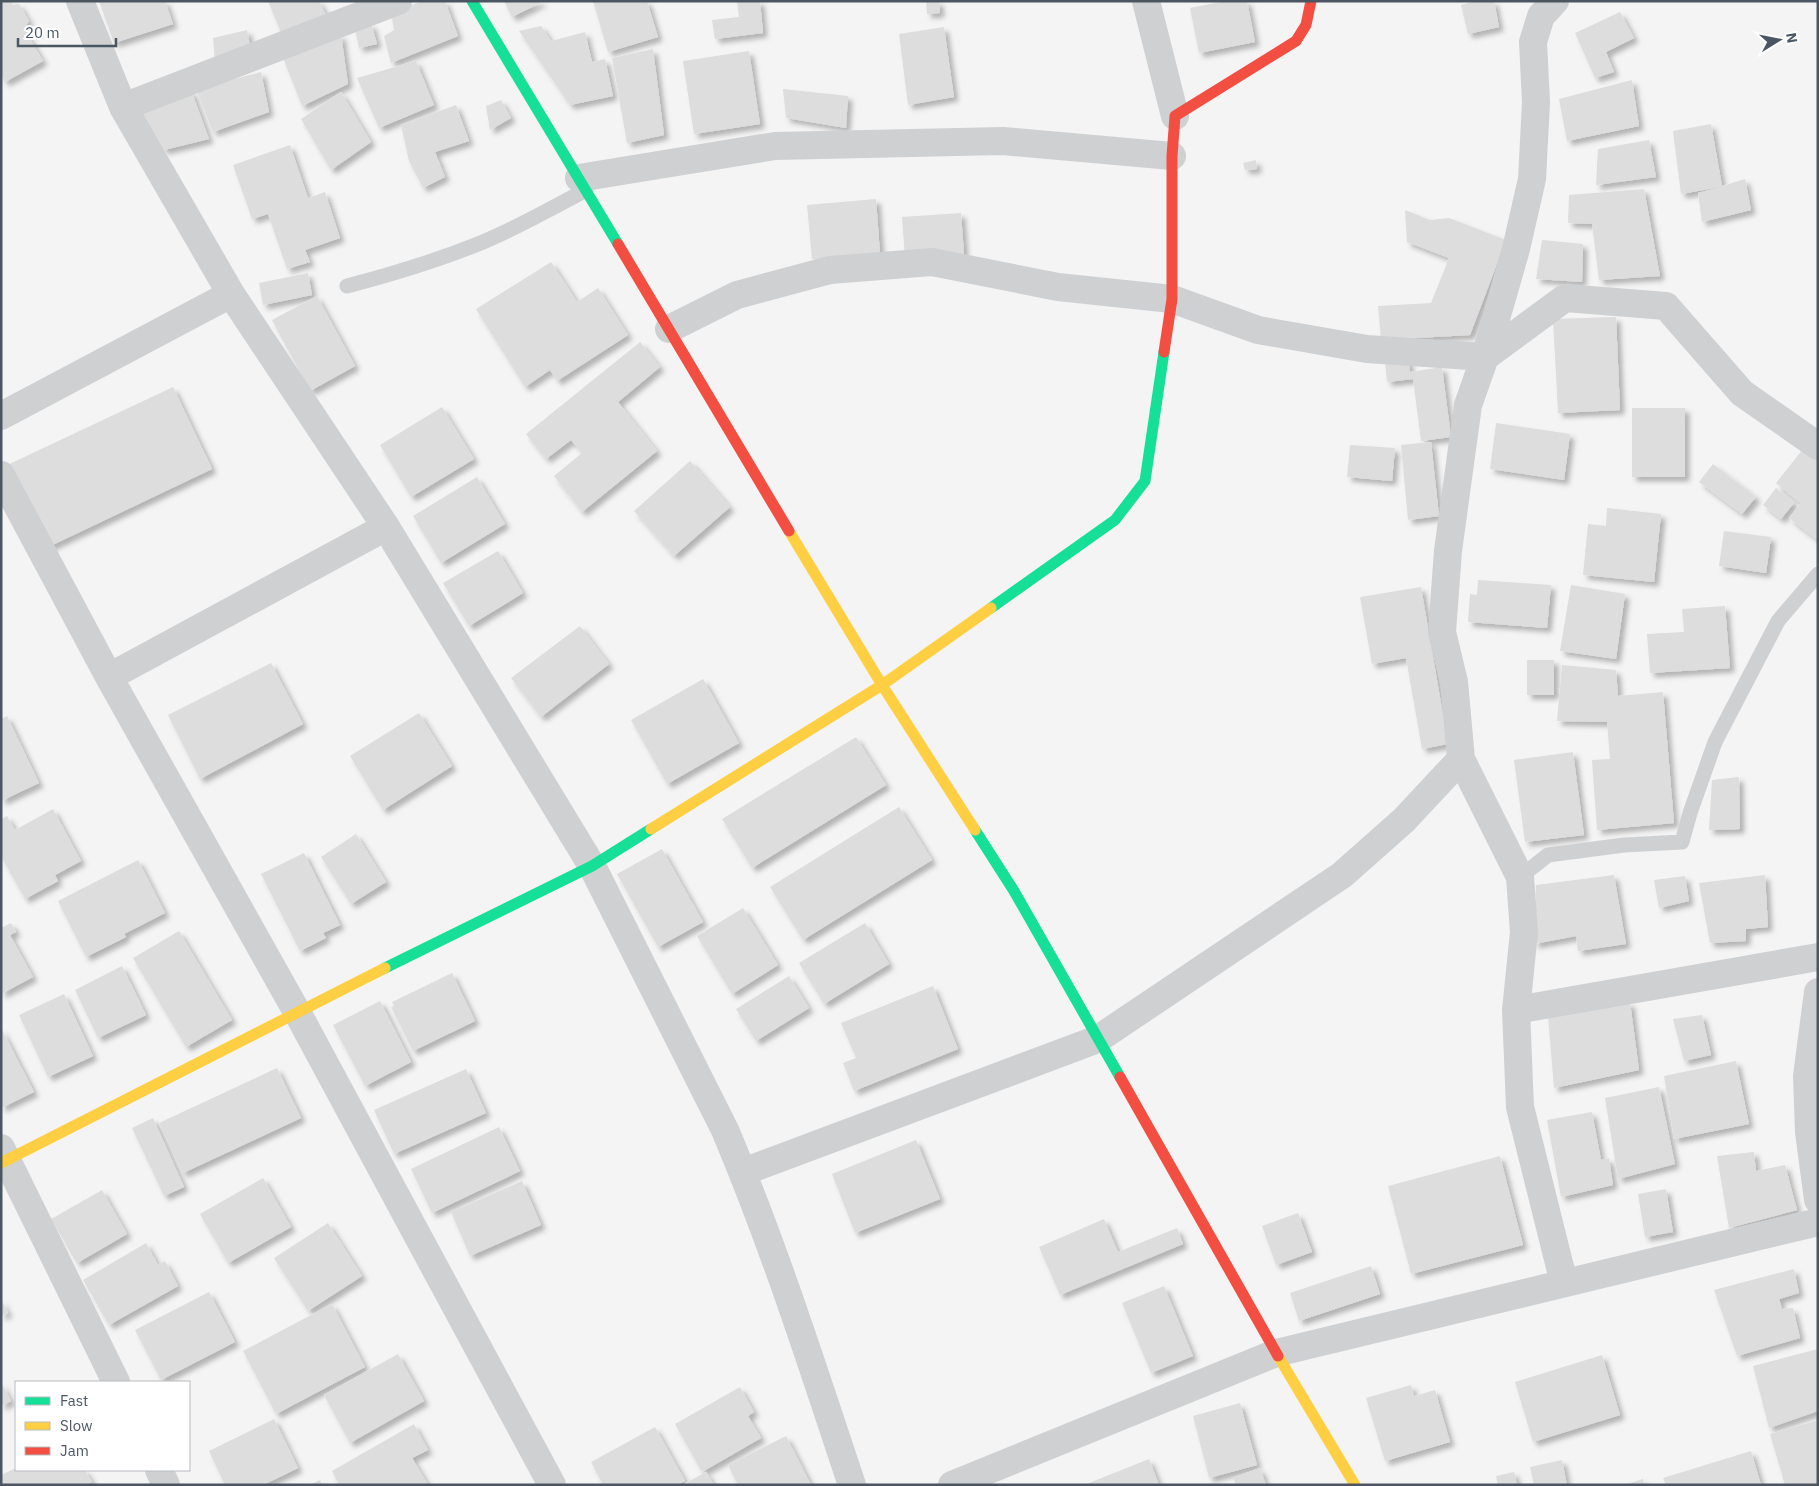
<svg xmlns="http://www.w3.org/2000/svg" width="1819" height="1486" font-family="'IBM Plex Sans',sans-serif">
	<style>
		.building { fill: #ddddde; filter: url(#shadow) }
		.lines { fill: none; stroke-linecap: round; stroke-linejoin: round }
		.lane { stroke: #ced0d2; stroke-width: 15 }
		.street { stroke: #ced0d2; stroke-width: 28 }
		.fast { stroke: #16e098; stroke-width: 11 }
		.slow { stroke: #ffcf43; stroke-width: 11 }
		.jam { stroke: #f24e42; stroke-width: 11 }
	</style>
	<defs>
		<filter id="shadow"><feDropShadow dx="4.5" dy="4.5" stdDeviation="2.5" flood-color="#0004"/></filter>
	</defs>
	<rect width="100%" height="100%" fill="#f4f4f4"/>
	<path class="building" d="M1,1H10L13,5L19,4L29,21L24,29L43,61L5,82L1,76Z
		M99,1H165L173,24L114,43Z
		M268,1H319L328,19L282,35Z
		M423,1H445L458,36L391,63L384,36L394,30L391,12Z
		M504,1H544L512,17Z
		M593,1H647L658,37L608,52Z
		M737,1H760L763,33L715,39L712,20L739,17Z
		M926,1H939L940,13L927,14Z
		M1225,1H1247L1255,42L1199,53L1190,8Z
		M1476,1H1494L1499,27L1468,34L1461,5Z
		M1620,12L1634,38L1606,52L1614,72L1595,78L1575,33Z
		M371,23L377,44L359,48L355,30Z
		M541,26L551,41L585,32L592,62L605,59L613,96L570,105L519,31Z
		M944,27L954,97L908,105L899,34Z
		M247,30L251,51L215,62L213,38Z
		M341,34L348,84L302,106L283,58Z
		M653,49L664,135L627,143L612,58Z
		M749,51L760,124L694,134L683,61Z
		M416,61L434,105L379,128L357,78Z
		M261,72L269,112L213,132L196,89Z
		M1632,80L1639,126L1567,141L1559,99Z
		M783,89L848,96L846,128L786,118Z
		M191,90L209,139L164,150L139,110Z
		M341,92L371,142L331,170L301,119Z
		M501,100L511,118L490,130L486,106Z
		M456,105L469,141L435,152L445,177L423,188L409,161L401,125Z
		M1711,124L1722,186L1745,179L1751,210L1702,222L1698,193L1720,187L1681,194L1673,131Z
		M1649,140L1656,177L1596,185L1598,149Z
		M290,145L308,198L325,192L340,238L305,250L310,262L287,269L268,214L252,219L233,165Z
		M1256,160L1257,169L1245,170L1243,163Z
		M1644,189L1660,276L1599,280L1592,224L1568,223L1569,195Z
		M876,199L880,254L812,259L807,205Z
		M1405,210L1430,220L1449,218L1506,240L1470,335L1381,340L1378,306L1431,303L1449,258L1407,242Z
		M961,213L964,254L905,258L902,217Z
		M1542,240L1583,244L1582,282L1536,279Z
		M551,262L577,302L598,288L628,335L557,381L550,370L525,387L476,309Z
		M308,273L312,295L263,305L259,283Z
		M317,296L355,366L310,391L272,320Z
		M1616,317L1620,410L1558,413L1553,319Z
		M640,342L660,367L618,402L657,451L582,512L554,476L582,453L571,440L546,459L526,434Z
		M1408,358L1410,372L1442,367L1451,437L1421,441L1413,379L1387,382L1385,361Z
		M173,387L212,469L42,550L3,467Z
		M442,407L474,459L411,497L380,445Z
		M1632,408H1685V477H1632Z
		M1496,423L1570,434L1564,480L1490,469Z
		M1431,442L1439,516L1408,520L1401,445Z
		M1350,445L1395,448L1392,481L1347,477Z
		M1803,449L1818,461V537L1816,539L1789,518L1801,503L1776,483Z
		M690,461L730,507L674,556L634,511Z
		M1713,464L1756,497L1742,514L1699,482Z
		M477,477L505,524L441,563L413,516Z
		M1776,488L1794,503L1781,519L1763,505Z
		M1607,508L1661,514L1654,582L1583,575L1588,524L1606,526Z
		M1724,531L1771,537L1766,573L1719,566Z
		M498,551L523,593L469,626L443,583Z
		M1478,580L1551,585L1547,628L1468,622L1470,594L1477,595Z
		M1571,585L1625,594L1616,659L1560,651Z
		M1421,587L1448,744L1422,749L1406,658L1372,664L1360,597Z
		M1725,606L1730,668L1650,673L1647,634L1684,632L1682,609Z
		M580,626L609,664L541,717L511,678Z
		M1527,660H1554V695H1527Z
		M271,663L303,724L200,779L168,715Z
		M1562,665L1616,670L1618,696L1663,692L1674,823L1597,830L1592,760L1610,759L1607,722L1557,721Z
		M703,679L739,743L667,784L631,720Z
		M419,713L452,766L383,810L350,756Z
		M7,716L39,783L1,801V719Z
		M856,737L886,785L752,868L722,819Z
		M1573,752L1584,835L1525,842L1514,760Z
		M1739,777L1740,829L1709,830L1712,780Z
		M899,807L932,860L803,940L770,887Z
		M53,809L81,861L55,875L58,881L25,899L1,856V819L7,816L15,830Z
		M356,834L386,882L351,904L321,857Z
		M662,849L703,922L658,947L617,874Z
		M304,853L340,925L323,933L326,938L300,951L261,874Z
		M138,860L165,913L124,934L126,937L86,957L58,901Z
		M1614,875L1626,944L1578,951L1576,936L1534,944L1536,885Z
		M1765,875L1768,927L1746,929V941L1710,943L1699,883Z
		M1685,876L1689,901L1659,908L1654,880Z
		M743,908L778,965L732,994L697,936Z
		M11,923L16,932L10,935L33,977L1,994V928Z
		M865,923L889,964L824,1004L799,963Z
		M179,931L232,1020L186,1047L133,958Z
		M122,966L146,1015L98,1038L75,990Z
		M452,973L475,1021L413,1051L391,1007L394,1006L392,1002Z
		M789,976L809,1008L756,1041L736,1009Z
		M933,986L958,1049L854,1091L843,1063L856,1058L841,1023Z
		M64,994L93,1056L48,1077L19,1015Z
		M380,1001L411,1062L365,1086L333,1025Z
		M1630,1002L1639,1070L1554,1088L1548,1017Z
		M1702,1015L1711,1055L1684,1061L1673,1019Z
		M1,1028L34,1092L1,1108Z
		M1736,1061L1749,1124L1674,1139L1664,1076Z
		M277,1068L301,1118L183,1173L159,1123Z
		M466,1069L486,1113L394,1154L374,1110Z
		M1659,1087L1675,1164L1618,1179L1605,1098Z
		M1592,1112L1601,1160L1609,1158L1613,1185L1561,1197L1547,1120Z
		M153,1118L184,1187L164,1196L132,1128Z
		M499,1127L520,1171L432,1213L411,1169Z
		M916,1140L940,1199L855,1233L832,1174Z
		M1754,1152L1756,1171L1785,1165L1797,1210L1729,1228L1717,1156Z
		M1500,1156L1523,1245L1411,1274L1388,1186Z
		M263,1178L291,1227L228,1263L200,1214Z
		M522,1181L541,1225L470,1256L451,1212Z
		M1666,1189L1673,1232L1645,1237L1638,1194Z
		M102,1190L127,1234L77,1263L51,1219Z
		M1298,1213L1312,1252L1276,1265L1262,1226Z
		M1104,1219L1118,1252L1177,1228L1183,1244L1060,1295L1039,1247Z
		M328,1223L362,1276L308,1311L274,1258Z
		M146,1243L158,1265L165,1261L178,1286L109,1325L83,1280Z
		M1371,1266L1380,1294L1299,1321L1290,1293Z
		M1794,1269L1799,1293L1779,1299L1782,1309L1793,1308L1800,1338L1737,1356L1714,1290Z
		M1164,1286L1193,1356L1151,1373L1122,1303Z
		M209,1292L235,1342L161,1380L135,1330Z
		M1,1299L8,1313L1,1316Z
		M332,1304L365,1367L276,1414L243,1351Z
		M1818,1349V1411L1769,1428L1753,1366Z
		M398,1354L424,1401L350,1443L324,1395Z
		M1602,1355L1620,1415L1533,1442L1515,1382Z
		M1,1382L11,1401L1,1406Z
		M1411,1385L1414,1396L1435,1390L1450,1442L1385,1461L1366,1398Z
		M740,1387L754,1412L748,1416L761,1438L702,1472L675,1424Z
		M1240,1403L1257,1465L1209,1478L1193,1416Z
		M274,1419L298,1468L263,1485H225L209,1451Z
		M1818,1420V1485H1785L1770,1434Z
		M414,1424L428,1450L412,1458L428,1485H339L332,1471Z
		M655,1427L685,1481L677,1485H603L591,1462Z
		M786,1436L811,1485H738L728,1465Z
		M1751,1451L1761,1485H1666L1663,1478Z
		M1149,1459L1159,1485H1084Z
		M1562,1460L1567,1485H1534L1530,1467Z
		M16,1468V1470H85L92,1482L87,1485H1V1475Z
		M1260,1468L1266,1485H1236L1233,1478Z
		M706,1472L714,1485H682Z
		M1514,1472L1517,1485H1498L1496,1476Z
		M1643,1479L1644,1485H1627V1484Z
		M320,1480L322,1485H309Z"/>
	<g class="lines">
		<path class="lane" d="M347,286C393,274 439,260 483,242C519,227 552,208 586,190
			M1520,877L1548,855L1624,845L1682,842L1690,813L1715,742L1778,621L1818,574"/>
		<path class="street" d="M80,1L123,107L231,294L386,527L592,866L725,1130C774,1246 812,1365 852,1485
			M1146,1L1175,116
			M1555,1L1541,16L1533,42L1536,102L1532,179L1516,249L1485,357L1468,405L1448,551L1442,632L1454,682L1461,759L1520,877L1524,932L1516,1010L1520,1107L1564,1283
			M123,107L398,1
			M579,178L775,146L1003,141L1172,156
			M669,329L737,295L830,270L932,262L1058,287L1172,299L1258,330L1367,349L1485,357L1565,298L1666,306L1742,393L1818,446
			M1,416L231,294
			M1,475L109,677L297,1012L552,1485
			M109,677L386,527
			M1818,992L1807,1076L1809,1132L1818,1200
			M1516,1010L1818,957
			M1,1148L116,1382
			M743,1172L1098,1039L1342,875L1404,820L1461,759
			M159,1470L166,1485
			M952,1485L1276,1353L1818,1222"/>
		<path class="fast" d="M472,1L618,244
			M991,608L1115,520L1145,481L1164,352
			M975,830L1014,891L1120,1077
			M385,968L592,866L651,829"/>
		<path class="slow" d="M789,531L882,685L975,830
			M651,829L882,685L991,608
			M1,1163L385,968
			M1278,1356L1355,1485"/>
		<path class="jam" d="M618,244L789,531
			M1164,352L1172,299V156L1175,116L1296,41L1306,25L1311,1
			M1120,1077L1278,1356"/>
	</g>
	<rect width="1819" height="1486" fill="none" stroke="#4a5661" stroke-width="5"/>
	<rect x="15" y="1381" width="175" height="90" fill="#ffffff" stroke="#b7bbc0"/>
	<rect x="25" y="1397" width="25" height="8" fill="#16e098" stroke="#b7bbc0"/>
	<text x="60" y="1406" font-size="15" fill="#4a5661">Fast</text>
	<rect x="25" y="1422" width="25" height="8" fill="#ffcf43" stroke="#b7bbc0"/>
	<text x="60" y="1431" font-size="15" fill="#4a5661">Slow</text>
	<rect x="25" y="1447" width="25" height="8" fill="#f24e42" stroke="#b7bbc0"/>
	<text x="60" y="1456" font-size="15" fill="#4a5661">Jam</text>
	<g transform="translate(1779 40) rotate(80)" stroke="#ffffff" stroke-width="4" paint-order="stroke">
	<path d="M0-4L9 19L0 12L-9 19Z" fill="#4a5661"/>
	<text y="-8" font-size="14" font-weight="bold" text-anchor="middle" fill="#4a5661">N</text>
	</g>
	<path d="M18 38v8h98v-8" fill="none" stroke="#4a5661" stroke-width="2.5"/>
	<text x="25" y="38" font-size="15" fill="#4a5661" stroke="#ffffff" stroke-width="4" paint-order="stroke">20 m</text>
</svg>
